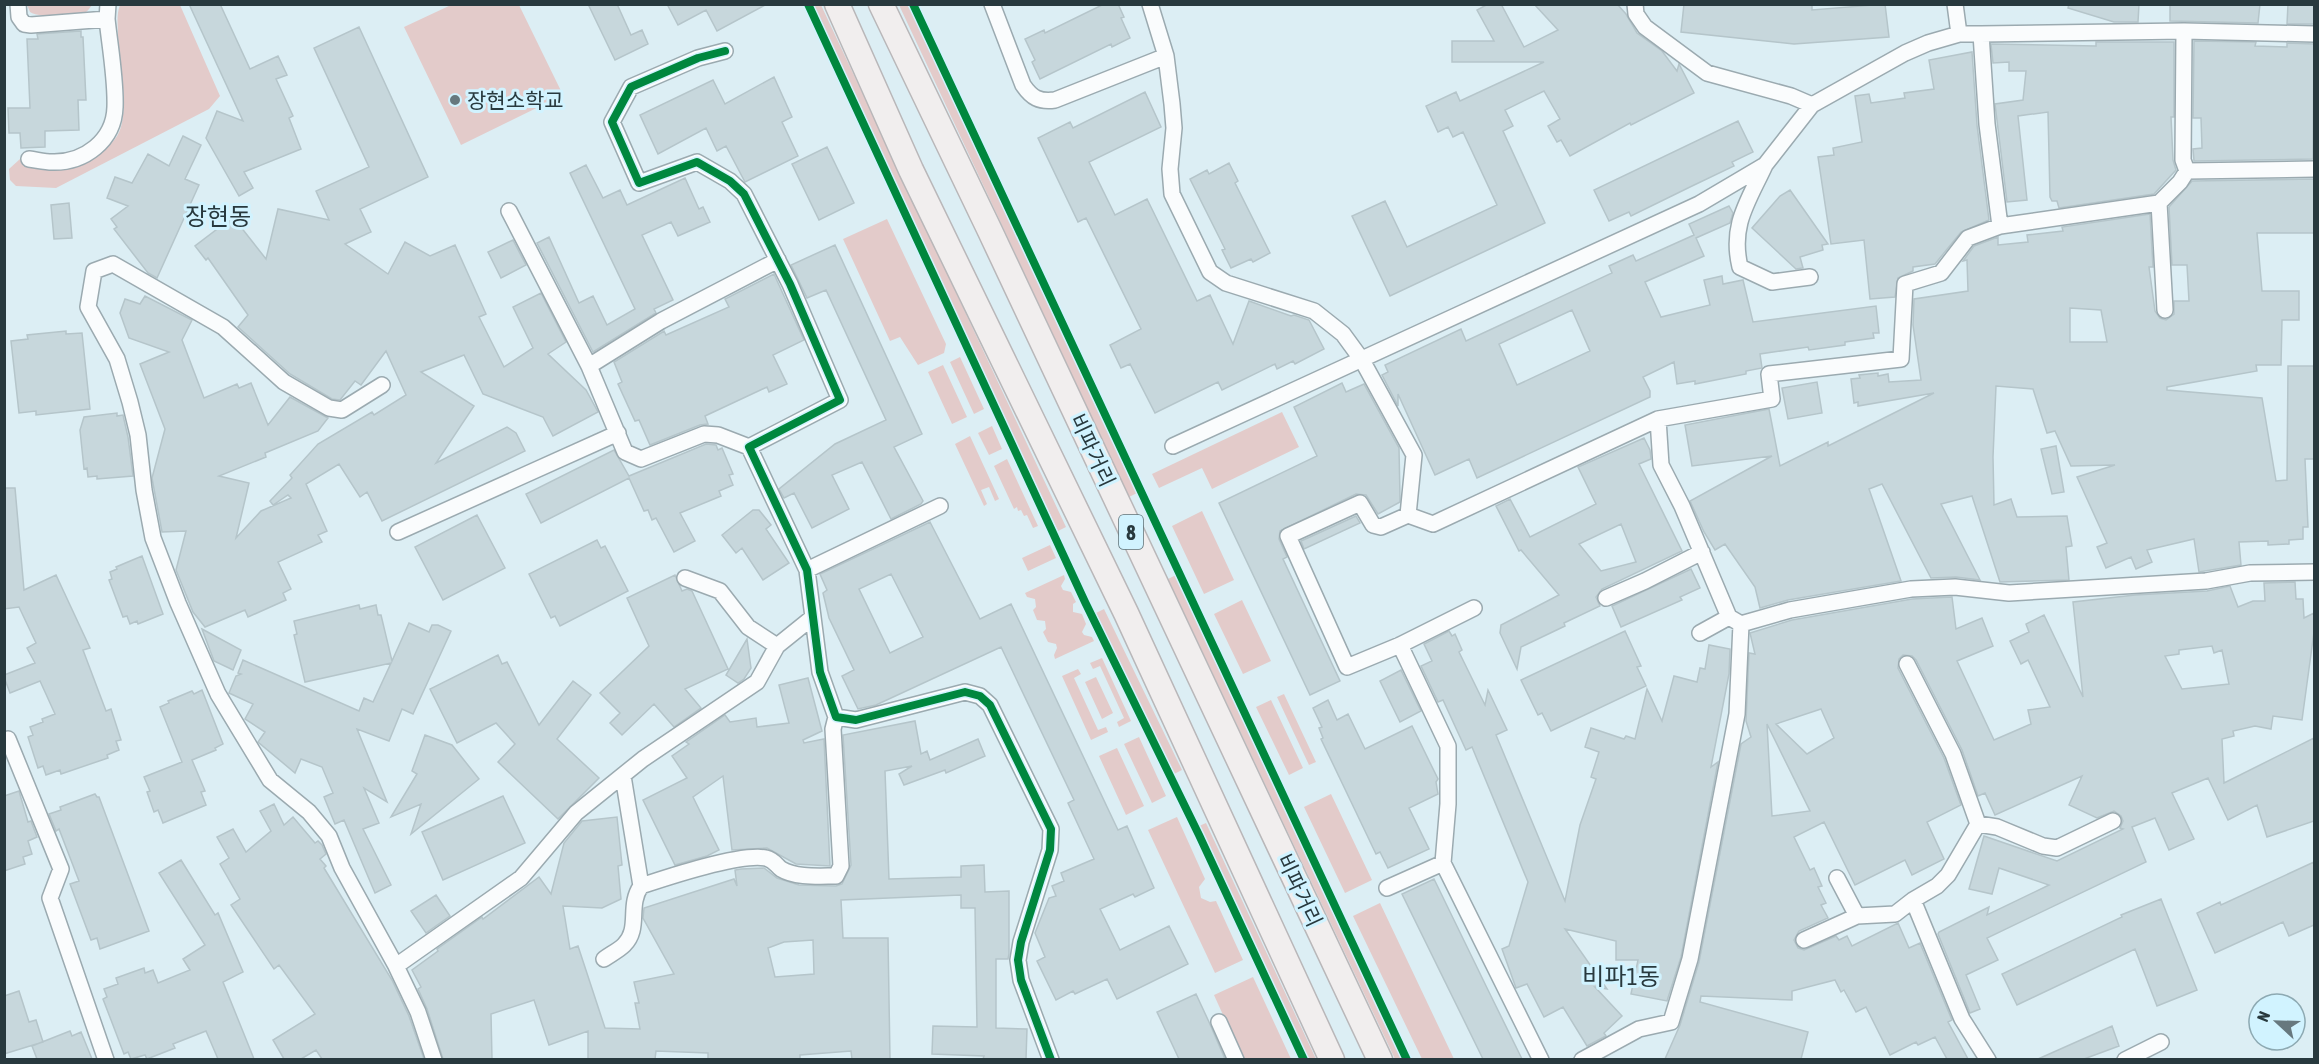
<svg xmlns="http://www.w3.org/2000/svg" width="2319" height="1064" font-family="'Asap Condensed','Noto Sans KR',sans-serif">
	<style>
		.green { fill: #e3cbca }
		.building { fill: #c7d7dc; stroke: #b5c5ca; stroke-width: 1.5; fill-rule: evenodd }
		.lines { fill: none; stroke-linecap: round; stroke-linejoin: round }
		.minor-casing { stroke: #9baab0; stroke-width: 18 }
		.primary-casing { stroke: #b9b7b9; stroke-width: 27 }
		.minor { stroke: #fafcfd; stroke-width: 15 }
		.primary { stroke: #f1eeee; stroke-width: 24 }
		.cycleway-casing { stroke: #d1f3ff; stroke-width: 11 }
		.cycleway { stroke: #00873e; stroke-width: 8 }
		.poi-dot { fill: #67787e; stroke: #d1f3ff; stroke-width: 2 }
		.labels { text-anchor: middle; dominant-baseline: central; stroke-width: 6; stroke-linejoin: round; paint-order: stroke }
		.shield { fill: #d1f3ff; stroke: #5b7178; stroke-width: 1.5 }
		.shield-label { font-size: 20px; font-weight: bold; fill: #28393e }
		.poi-label { font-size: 21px; fill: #28393e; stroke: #d1f3ff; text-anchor: start }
		.street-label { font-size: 21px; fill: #28393e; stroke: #d1f3ff }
		.quarter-label { font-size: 24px; fill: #28393e; stroke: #d1f3ff }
	</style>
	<rect width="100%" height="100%" fill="#dceef4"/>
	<path class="green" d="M27,5H92C89,9 87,12 82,15C74,19 37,17 30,12Z
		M120,5H180L220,96L209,109L56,188L16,186L10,180L9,169L20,159C47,173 57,171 84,159C95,154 107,150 115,139C132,118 119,64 118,36C118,26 116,15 120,5Z
		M451,5H519L563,95L461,145L404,27Z
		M811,5H821L1066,527L1058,531Z
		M899,5H909L1137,493L1129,497Z
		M887,219L946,344L944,353L918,365L900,337L890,341L843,239Z
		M960,357L984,409L974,414L950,362Z
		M943,365L967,417L952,424L928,372Z
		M1282,412L1299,447L1212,489L1202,468L1159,488L1152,474Z
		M992,426L1002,449L989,455L978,433Z
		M970,436L999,499L995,501L989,487L981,490L987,504L984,506L955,444Z
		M1007,459L1038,526L1033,528L1027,515L1024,516L1021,510L1018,511L1017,507L1014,509L994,466Z
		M1202,511L1234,580L1204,594L1172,526Z
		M1050,545L1056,558L1028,571L1022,558Z
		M1064,575L1065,579L1061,586L1063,590L1071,592L1076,602L1073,604V612L1082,614L1086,624L1082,632L1084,635L1092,637L1094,641L1055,659L1054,655L1057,648L1056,644L1048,642L1043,632L1046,629L1045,621L1037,620L1033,610L1036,607L1035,599L1027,597L1025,593Z
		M1176,575L1405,1059H1395L1168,579Z
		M1242,600L1271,661L1243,674L1214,614Z
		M1104,609L1182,770L1174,774L1096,613Z
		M1102,658L1131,721L1119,727L1117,722L1124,718L1100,666L1093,669L1090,663Z
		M1078,669L1081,674L1074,678L1098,730L1106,727L1108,732L1091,740L1062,676Z
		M1096,677L1113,713L1102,719L1085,682Z
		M1284,694L1316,762L1309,765L1277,697Z
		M1271,700L1303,768L1289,775L1256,707Z
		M1139,737L1166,796L1152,803L1124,744Z
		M1117,748L1144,806L1126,815L1099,756Z
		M1331,794L1372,880L1345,893L1304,807Z
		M1177,817L1205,879L1199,887L1201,898L1210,902L1216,901L1243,960L1215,973L1148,830Z
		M1206,823L1316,1059H1308L1199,826Z
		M1380,903L1454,1059H1422L1353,916Z
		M1253,977L1291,1059H1243L1214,995Z"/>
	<path class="building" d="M189,4H220L250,69L278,56L287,75L276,79L293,116L289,118L301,149L244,172L253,188L239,196L206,138L217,111L243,121Z
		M588,4H617L631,35L642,30L648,44L615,60Z
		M667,4H767L717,31L706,10L678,25Z
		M1104,4H1118L1124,17L1121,18L1130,38L1112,47L1111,44L1040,79L1032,62L1035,60L1025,39L1044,30L1045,33Z
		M1488,4H1501L1524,47L1558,30L1534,4H1617L1626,14L1637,33L1662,51L1677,71L1679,64L1694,93L1631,125L1630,123L1570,156L1561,140L1557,142L1548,126L1560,119L1544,91L1505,110L1513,126L1503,131L1545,223L1390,296L1352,216L1385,201L1407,247L1497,205L1463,132L1453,137L1448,127L1438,132L1426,106L1456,92L1460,101L1544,62H1452V41H1494L1477,10Z
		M1684,4H1812V10L1885,4L1889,37L1794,44L1681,32Z
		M2069,4H2139L2138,22H2114L2068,8Z
		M2170,4H2260L2258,23L2170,21Z
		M2288,4H2314V24H2287Z
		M359,27L428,177L360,209L371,232L345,244L388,274L405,242L430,256L455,245L486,314L479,317L504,367L533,348L513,307L541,293L566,342L548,354L586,390L598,412L553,436L543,417L483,394L464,355L421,372L474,406L436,463L507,427L516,433L525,451L382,521L367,492L360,497L339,464L306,484L327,531L318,535L322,542L278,562L291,589L283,593L286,600L248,617L245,610L205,627L193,612L176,570L186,531L162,532L154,489L152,478L165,429L140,364L169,352L129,338L120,313L125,299L140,304L145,296L192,320L182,340L204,398L237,384L239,388L251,383L268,425L290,397L328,418L318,431L265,453L266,457L219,476L249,483L236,538L261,511L291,498L288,495L273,505L270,501L292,478L290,475L318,444L372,412L374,415L406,395L386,351L361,385L355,381L340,400L332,399L290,374L238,327L248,315L208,258L206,260L195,246L233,217L266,259L278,209L329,220L316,191L369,167L314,48Z
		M81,31V37H83L86,100H78L79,130L45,131V147L21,148L20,133H9L8,108H30L27,39H38L37,34Z
		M2194,41L2256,42L2255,46L2287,47V43L2314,44L2313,159L2194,161L2193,149L2202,148L2201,118H2193Z
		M2096,42H2174V117H2171L2173,160L2176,170L2154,194L2059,208L2057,201H2052L2050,197L2048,112L2018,116L2027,200L2007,202L1995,104L2023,100L2026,71H2009V62L1993,63L1991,44L2096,46Z
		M1972,52L1977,125L1989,220L1961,232L1935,264L1913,267V271L1898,278L1895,297L1870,299L1864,240L1831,244L1818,157L1834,155L1833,148L1862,142L1855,96L1869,94L1871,103L1905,98L1904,93L1934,89L1929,60Z
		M774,77L792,117L782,122L798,156L745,182L726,146L717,151L706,128L658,154L640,115L713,80L725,104Z
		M1145,92L1161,127L1089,162L1115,215L1147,199L1197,301L1210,295L1233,344L1249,301L1291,316L1294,315L1309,320L1324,349L1295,364L1293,361L1277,369L1275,364L1222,390L1218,382L1155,413L1130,364L1121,368L1110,345L1141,329L1086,218L1078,222L1038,138L1070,122L1073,128Z
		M1738,121L1753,152L1732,162L1734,166L1690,187L1631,216L1629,212L1609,221L1594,190Z
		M183,136L201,145L185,179L199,185L157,278L148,273L114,229L117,227L111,219L128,206L107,198L115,177L132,183L148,154L169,166Z
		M827,147L854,203L819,220L792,164Z
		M1229,163L1238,181L1235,183L1270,253L1253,262L1251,259L1231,268L1222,250L1225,249L1190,179L1207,170L1209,174Z
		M586,165L603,198L620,190L627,205L685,178L699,209L703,207L710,222L678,236L671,222L642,235L673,300L654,309L656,313L593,352L537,243L549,237L579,303L593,296L607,325L635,309L570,173Z
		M2314,179V233H2257L2262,291H2299V320H2282L2281,365H2256L2257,371L2167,387V390L2262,398L2276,481L2287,480L2288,366H2314V459H2305L2308,527H2303V539L2289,540V544L2268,545V541L2239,542L2241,565L2199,572L2194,539L2147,550L2152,562L2136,569L2131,557L2106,568L2097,547L2107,543L2077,477L2115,465L2071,466L2055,431L2047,433L2033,389L1996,386L1993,457L1994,505L2011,499L2017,517L2067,516L2072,546L2066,547L2069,580L2000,582L1972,496L1941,504L1980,580L1956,577L1931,578L1882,484L1869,489L1901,581L1788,600L1760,608L1755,587L1725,544L1715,550L1704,532L1690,501L1772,456L1692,466L1685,425L1769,409L1780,466L1828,442V446L1934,393L1858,406V402L1854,403L1851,379L1860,378L1859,375L1878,373V376L1888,374L1889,382L1921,380L1913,325L1914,299L1968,291L1967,260L1963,261L1974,246L1998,237V245L2028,242L2027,235L2063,231L2062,227L2150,214L2153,267H2149L2155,311L2160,318L2166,320L2174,314V301H2189L2187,265H2172L2169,207L2192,181ZM2070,308L2101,310L2107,342H2070Z
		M1790,190L1828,244L1822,245L1823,250L1800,257L1803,268L1796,269L1752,228L1780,196Z
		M69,203L72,238L54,239L51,205Z
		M1729,206L1733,213L1730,223L1696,238L1704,256L1645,282L1661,317L1710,305L1704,280L1722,276L1723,284L1743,280L1753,322L1876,306L1879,333H1873L1874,338L1845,342V345L1809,350L1808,347L1760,354L1762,368L1746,371V374L1695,384V381L1677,384L1674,362L1643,377L1650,391V397L1477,478L1469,459L1435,475L1398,394V406L1382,375L1388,372L1385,365L1461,329L1466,341L1612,273L1609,266L1633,255L1636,261L1694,235L1689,224ZM1572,310L1590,351L1517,385L1499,344Z
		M513,240L526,265L501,278L488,252Z
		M835,245L922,434L894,447L923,501L921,504L891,519L862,462L832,475L849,509L812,528L794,493L784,498L779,489L835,444L886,420L826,290L807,298L791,265Z
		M774,274L804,340L773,355L787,384L769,392L767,387L705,416L708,424L700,425L650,445L639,420L635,421L618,384L622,382L614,362L664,331L666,335L729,307L725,299Z
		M66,331V334L82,333L90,409L36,415V411L19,413L11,341L28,339L27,335Z
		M1817,382L1822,413L1788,419L1782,388Z
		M1342,383L1346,392L1364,384L1399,448L1400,498V502L1378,514L1366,495L1356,494L1280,531L1279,539L1287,557L1283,559L1340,681L1310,695L1219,503L1317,456L1294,407Z
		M117,413V416L123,415L128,437L133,476L97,479V476L88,477L87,468L84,469L80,430L84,417Z
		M1644,438L1650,450L1651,459L1639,464L1682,551L1602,589L1596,597L1600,606L1564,623L1565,626L1521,647L1517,669L1500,633L1501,625L1559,595L1521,550L1519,551L1496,506L1510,499L1530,537L1596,504L1578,467ZM1621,524L1636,562L1601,571L1579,544Z
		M706,444L716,445L718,450L722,448L733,474L729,475L733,485L719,491L721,496L680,513L695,541L674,552L656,518L652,520L648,510L644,511L629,478L541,523L526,494L614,450L629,476Z
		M2056,446L2064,492L2052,494L2041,449Z
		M4,488H15L24,590L56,575L90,648L83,650L106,711L111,709L121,740L116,741L119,750L107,755L108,758L61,774L60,770L46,775L43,766L38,768L28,737L33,735L30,727L43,722L42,719L55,714L40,681L10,693L4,677V675L35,663L27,648L36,643L19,607L4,609Z
		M753,510H759L771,525L766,529L789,563L763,580L742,548L736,553L722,535Z
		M477,515L505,568L443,600L415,547Z
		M1356,516L1360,523L1304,549L1301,541Z
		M930,522L980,619L1011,604L1118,830L1127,826L1154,888L1135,897L1133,894L1100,909L1120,950L1169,926L1188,964L1117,999L1107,979L1075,994L1073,991L1056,1000L1037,961L1045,957L1035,933L1049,898L1056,896L1052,886L1064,881L1061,873L1094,859L1068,803L1074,800L1001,647L876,705L858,709L842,676L854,670L829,618L823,593L827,590L820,574ZM891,574L923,637L890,653L859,589Z
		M597,540L601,548L605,546L628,591L560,626L555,616L551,618L529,574Z
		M142,556L163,614L138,624L137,621L130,624L127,616L123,617L109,580L112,579L110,572L117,569L116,567Z
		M1691,569L1700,588L1680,597L1682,600L1621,627L1612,606Z
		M675,575L682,591L687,589L692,591L728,669L685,689L701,708L674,727L654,704L622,735L610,723L620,713L600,693L649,646L627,598Z
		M2295,582L2296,599H2303L2304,618L2314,613V632L2302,720L2273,716L2271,729L2255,726L2233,731L2234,736L2222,739L2224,783L2314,738V821L2267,837L2257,805L2228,820L2208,778L2172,793L2194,839L2169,850L2155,818L2132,827L2146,862L1987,938L1998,960L1966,975L1980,1009L1970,1013L1938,934L1939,932L1989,907L1987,915L2049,885L1999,868L1992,894L1969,889L1984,836L2057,861L2123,829L2120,828L2123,821L2121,816L2114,811L2097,818L2069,805L2082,776L1995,815L1985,793L1978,796L1962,750L1916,660L1912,656L1903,655L1899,659L1898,668L1944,758L1961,805L1927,822L1944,859L1912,875L1905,860L1855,885L1824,822L1794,837L1810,870L1814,868L1822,886L1818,887L1826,903L1821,905L1828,918L1799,931L1794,940L1798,948L1804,950L1836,936L1839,940L1847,936L1852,946L1898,923L1909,948L1920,943L1952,1020L1948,1022L1968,1059H1947L1935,1037L1918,1045L1916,1042L1890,1055L1866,1007L1856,1012L1844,990L1841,992L1835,980L1792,991V1000L1701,996L1700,1002L1808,1032L1801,1059H1665L1680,1025L1699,962L1741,744L1751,737L1746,721L1749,653L1755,654L1750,633L1792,620L1912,599L1952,597L1956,629L1982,618L1993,646L1957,661L1994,740L2031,724L2028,710L2050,707L2028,660L2021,664L2010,641L2029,632L2026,624L2044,615L2083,697L2073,602L2135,595L2207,591L2230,586L2238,607L2253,601H2265L2264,583ZM2212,646L2214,653L2222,650L2229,684L2182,689L2165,656L2179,654V650ZM1821,709L1834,738L1807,754L1776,724ZM1767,724L1810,811L1772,816Z
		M359,605L360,609L376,605L378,615H381L392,661L409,623L429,632L432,625H438L451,631L413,714L402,709L389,741L357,729L387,802L364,788L379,823L363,829L391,885L375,893L344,820L335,824L324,797L333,793L322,767L301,759L295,773L258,742L265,732L245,719L253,704L229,693L236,676L241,674L238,673L243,660L359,711L364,698L373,702L391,663L305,682L294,635L297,634L294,621Z
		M202,629L241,650L233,670L214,661Z
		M1449,631L1452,636L1455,634L1462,650L1459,652L1485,705L1488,690L1507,730L1496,735L1565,901L1580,825L1596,779L1591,777L1599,752L1585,747L1591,728L1624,739L1626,736L1635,739L1647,689L1662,721L1674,676L1697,682L1700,668L1705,669L1709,645L1730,649L1729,674L1711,767L1718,762L1681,957L1667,1001L1631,994L1638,960H1616V941L1565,929L1607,989L1595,987L1622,1016L1604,1033L1606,1036L1587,1046L1563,1007L1544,1017L1527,984L1516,988L1502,949L1509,946L1528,882L1472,747L1466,750L1443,700L1438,702L1421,666L1432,661L1424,644Z
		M1625,631L1641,666L1637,667L1646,686L1551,731L1542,713L1538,715L1521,680Z
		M747,639L751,668L744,679L738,683L726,675Z
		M498,655L502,664L507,662L539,725L573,681L591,695L557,739L599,778L558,819L498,762L515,744L496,723L457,743L430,689Z
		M1401,670L1421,711L1400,722L1380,681Z
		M808,678L822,731L803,740L804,743L824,739L830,866L796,864L767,848L732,850L723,776L693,797L719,850L707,856L675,865L643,800L687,778L672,756L689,744L686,742L725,715L730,722L756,718L757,727L789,723L779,685Z
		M202,690L223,744L215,748L216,750L192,760L205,791L201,792L206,805L163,823L158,810L154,812L147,792L150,791L144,777L182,762L160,707L169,703L168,701L192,691L194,694Z
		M1328,700L1337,720L1348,714L1365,749L1412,726L1438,779L1436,782L1438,794L1409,808L1429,849L1388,868L1380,852L1376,854L1321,739L1323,738L1319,728L1322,727L1313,708Z
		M915,721L921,754L927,751L930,760L978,739L985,756L946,773L945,770L904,785L899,774L912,766L885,771L889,879L961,877V866L984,865L985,892L1009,891V954L1008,959H996V1028L1027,1029L1026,1059H983L984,1056L932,1054L933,1026L977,1027L975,908H961V895L841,900L843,938H888L890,1059H852L851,1051L800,1055V1059H708V1053L656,1051L655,1059H588V1031L549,1045L534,1000L491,1014L492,1059H443L427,1009L418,989L421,987L412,970L438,951L437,949L482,917L483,919L539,877L551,894L564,843L582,821L617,817L622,865L618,866L621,899L602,908L563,906L570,949L578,946L605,1028L640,1029L635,1003H639L634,982L674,974L643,918L644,908L734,879L737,886L735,870L741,869L764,868L777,878L799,885L836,886L842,884L851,865L843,735ZM813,940L814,974L775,977L768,948L784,942Z
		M425,735L452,745L479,779L411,834L421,804L391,817L417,774L412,771Z
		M19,791L28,822L31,821L37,837L28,841L32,854L23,857L25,864L4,871V796Z
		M95,794L97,797H99L149,931L100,949L97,938L91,940L70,884L79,881L59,829L56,831L49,814L61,810L60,807Z
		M503,796L525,843L443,880L422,832Z
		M274,804L284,825L293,817L315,843L318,841L322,845L326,854L320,859L326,866L324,868L392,980L409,1016L424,1059H322L316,1050L301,1059H284L273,1040L315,1014L279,965L274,969L231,905L240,899L220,864L229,858L217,837L233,829L246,852L271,831L260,811Z
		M181,860L215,915L218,913L243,972L223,982L254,1059H218L206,1031L173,1044L175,1048L147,1059L145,1055L131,1059L128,1052L124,1054L103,999L107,997L104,989L118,984L116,978L144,968L145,973L153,970L158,983L190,970L183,959L205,945L159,873Z
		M2314,862V925L2289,936L2283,922L2215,953L2197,913L2220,902L2221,905Z
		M1434,879L1488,990L1522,1059H1483L1402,894Z
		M436,895L450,916L426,933L411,911Z
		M2161,899L2197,990L2157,1006L2135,949L2017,1005L2002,974L2122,917L2121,915Z
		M19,991L29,1022L36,1020L43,1042L4,1054V996Z
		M1196,994L1209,1022L1225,1059H1179L1157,1012Z
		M2112,1026L2119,1046L2084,1059H2038Z
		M70,1031L72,1036L81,1032L92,1059H37L32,1046Z"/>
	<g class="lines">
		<g class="minor-casing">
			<path id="minor" d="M18,4L19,17L24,24L31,25L107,19L108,4
				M992,4L1023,85C1032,98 1039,102 1055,100L1166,56
				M1150,4L1166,56L1172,104L1174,128L1170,169L1172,194L1210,272L1226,283L1314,311L1343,334L1362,360L1414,455L1408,515L1381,527L1373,525L1360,503L1288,536L1347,667L1400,645L1474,608
				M1635,4L1636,14L1645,27L1707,73L1791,96L1812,105
				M1955,4L1959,34
				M2184,31L2183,160L2187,171L2314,169
				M1981,34L1987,124L2000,226
				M725,51L698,58L631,87L612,122L639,183L697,162L730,181L744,194L790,284L840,400L749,447L807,570L820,672L836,717L856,720L965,692L980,696L990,705L1051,829L1050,850L1021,942L1018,960L1021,980L1051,1060
				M29,159C37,160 45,162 52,162C84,163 114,141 115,107C116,80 110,47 107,19
				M1765,165C1748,202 1730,225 1740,267L1772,282L1810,277
				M2159,203L2165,310
				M509,211L589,366
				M382,385L342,410L329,408L284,382L223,327L113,264L94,271L88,307L117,359L130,402L138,435L144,490L153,538L178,603L218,694L270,780L309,812L329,836L342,868L396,966L418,1012L434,1060
				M1658,419L1661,465L1682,506L1729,617L1741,624
				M1173,446L1699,204L1765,165L1812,105L1905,53L1928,43L1959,34H1981L2184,31L2314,34
				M749,447L718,435L704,434L641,459L625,452L589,366L661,321L778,260
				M1408,515L1433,524L1658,419L1772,399L1769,374L1901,359L1905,284L1941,273L1968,238L2000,226L2159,203L2180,182L2187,171
				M398,532L618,433
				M807,570L940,506
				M685,578L720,591L748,627L777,646
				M1606,598L1645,581L1702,552
				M1700,633L1729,617
				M1400,645L1448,746V804L1443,863
				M8,739L61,869L50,898L106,1060
				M1978,824L1997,827L2043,846L2057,848L2113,821
				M1837,878L1857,916
				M641,886C668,877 740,853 766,858C774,860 776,865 781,869C796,878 819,876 836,876L841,866L833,729L836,717
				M1387,888L1443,863L1541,1060
				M1913,900L1962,1019L1988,1060
				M1804,940L1857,916L1895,914L1913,900L1937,886L1948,875L1978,824L1953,754L1907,664
				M604,959C611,954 619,950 624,945C641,928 627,906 641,886L623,776
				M396,966L521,878L576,813L643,759L757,682L777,646L813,617
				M1219,1022L1236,1060
				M1582,1060L1639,1029L1671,1022L1690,959L1737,714L1741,624L1790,610L1911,589L1955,587L2009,593L2206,581L2250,573L2314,572
				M2125,1060L2161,1042"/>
		</g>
		<g class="primary-casing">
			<path id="primary" d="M837,4L911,170L1126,613L1332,1060
				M881,4L990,231L1380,1060"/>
		</g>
		<use href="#minor" class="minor"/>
		<use href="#primary" class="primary"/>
		<g class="cycleway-casing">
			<path id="cycleway" d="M808,4L1085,602L1199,835L1304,1060
				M913,4L1407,1060
				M725,51L698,58L631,87L612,122L639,183L697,162L730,181L744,194L790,284L840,400L749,447L807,570L820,672L836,717L856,720L965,692L980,696L990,705L1051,829L1050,850L1021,942L1018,960L1021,980L1051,1060"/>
		</g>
		<use href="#cycleway" class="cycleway"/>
	</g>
	<circle class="poi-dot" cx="455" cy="100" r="6"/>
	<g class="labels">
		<rect class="shield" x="1119" y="515" width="24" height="34" rx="4.5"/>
		<g class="shield-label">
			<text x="1131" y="532">8</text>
		</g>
		<g class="poi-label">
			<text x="467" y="100">장현소학교</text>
		</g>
		<g class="street-label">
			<text transform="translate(1093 450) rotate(65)">비파거리</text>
			<text transform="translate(1300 890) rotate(65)">비파거리</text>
		</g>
		<g class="quarter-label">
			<text x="218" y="216">장현동</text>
			<text x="1621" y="976">비파1동</text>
		</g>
	</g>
	<rect width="2319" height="1064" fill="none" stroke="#28393e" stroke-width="12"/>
	<g transform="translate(2277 1022) rotate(292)"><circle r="28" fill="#d1f3ff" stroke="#8da9b2" stroke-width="1.5"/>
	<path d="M0-4.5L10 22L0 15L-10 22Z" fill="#67787e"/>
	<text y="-9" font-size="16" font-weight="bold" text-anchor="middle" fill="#28393e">N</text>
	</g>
</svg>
